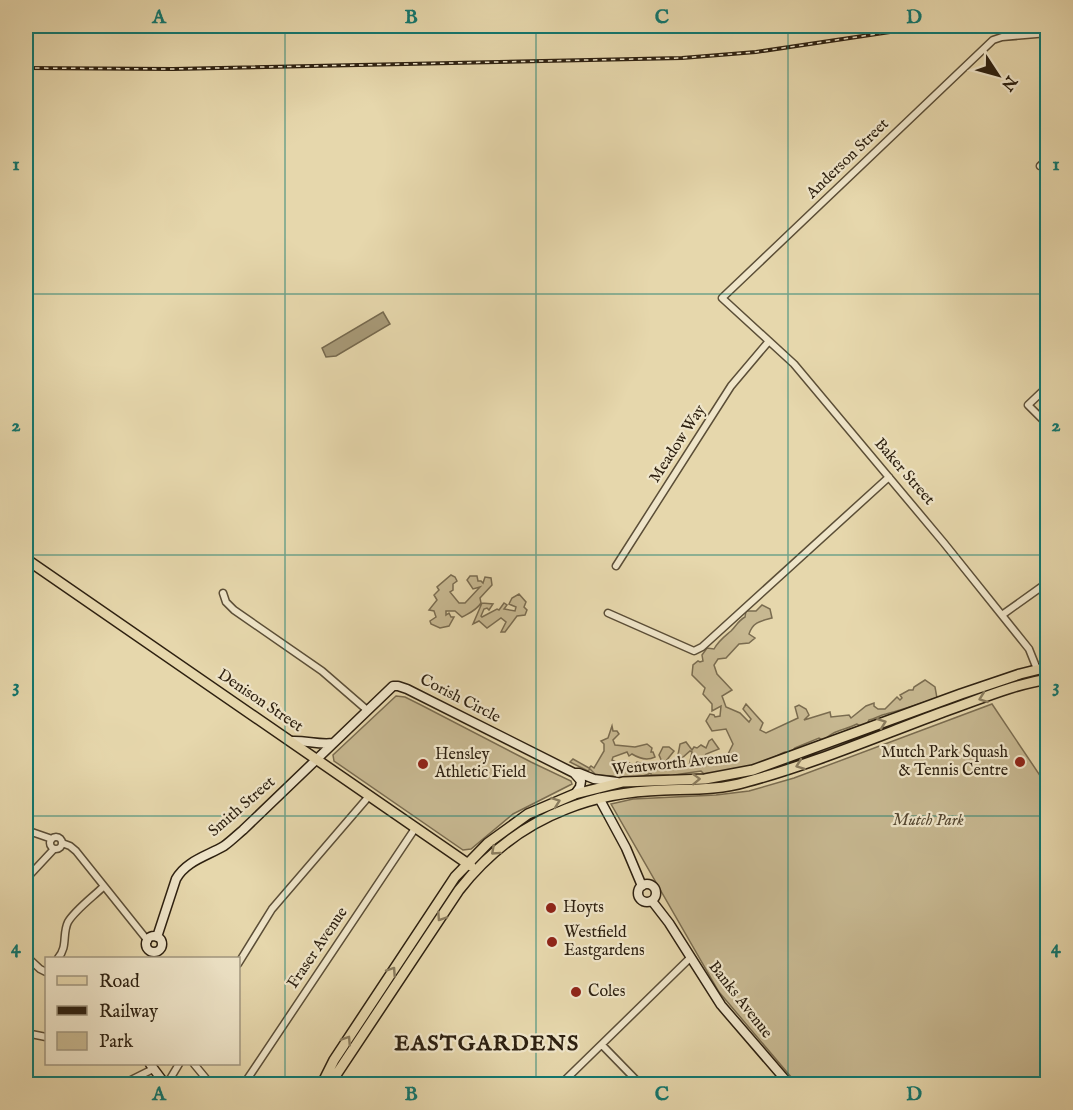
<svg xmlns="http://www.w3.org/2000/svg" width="1073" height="1110" font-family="'IM FELL English',serif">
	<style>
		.green { fill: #c7b891; stroke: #7a6c50; stroke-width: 1.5 }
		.water { fill: #a79977; stroke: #76694e; stroke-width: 1.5 }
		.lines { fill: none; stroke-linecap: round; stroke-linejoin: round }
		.stream { stroke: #76694e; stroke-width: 1.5 }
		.street-casing { stroke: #5b4e37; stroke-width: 9 }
		.secondary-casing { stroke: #2d2010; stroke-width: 11 }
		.primary-casing { stroke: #2d2010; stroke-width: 12 }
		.street { stroke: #efe5c9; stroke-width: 6 }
		.secondary { stroke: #efe5c9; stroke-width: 8 }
		.primary { stroke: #e6d7ac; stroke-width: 9 }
		.rail-casing { stroke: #2d2010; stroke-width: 4 }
		.rail { stroke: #efe5c9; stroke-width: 1.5; stroke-dasharray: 4.5; stroke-linecap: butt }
		.oneway { stroke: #8a7c5e }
		.grid { fill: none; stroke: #0f766e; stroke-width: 1.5; stroke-opacity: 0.55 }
		.poi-dot { fill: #8f2418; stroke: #efe5c9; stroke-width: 2 }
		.labels { text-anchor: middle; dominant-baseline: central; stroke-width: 4.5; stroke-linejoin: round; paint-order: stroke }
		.street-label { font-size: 16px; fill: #2d2010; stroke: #efe5c9 }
		.poi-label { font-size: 16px; fill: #2d2010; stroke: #efe5c9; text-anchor: start }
		.park-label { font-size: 16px; font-style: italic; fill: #544630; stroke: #efe5c9 }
		.district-label { font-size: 22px; font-weight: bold; letter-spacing: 1.5px; fill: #2d2010; stroke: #efe5c9 }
		.neatline { fill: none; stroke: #0f766e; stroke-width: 2 }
		.grid-label { font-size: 20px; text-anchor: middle; font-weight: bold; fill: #0f766e }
	</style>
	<rect width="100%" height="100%" fill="#e6d7ac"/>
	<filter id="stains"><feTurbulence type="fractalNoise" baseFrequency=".00333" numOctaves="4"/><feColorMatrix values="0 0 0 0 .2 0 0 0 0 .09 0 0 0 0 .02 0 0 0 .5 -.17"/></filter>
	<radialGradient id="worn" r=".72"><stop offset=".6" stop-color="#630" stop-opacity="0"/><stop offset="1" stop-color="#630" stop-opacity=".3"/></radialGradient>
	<path class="green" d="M451,575L455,577L457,581L453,584V590L450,592L459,603H465L480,587L473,589L467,580L470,576H477L478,581H481L483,583L485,577L491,578L492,585L480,598L481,603C476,611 469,613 462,617L455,611H446V615L449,613L451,617H454L449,626L440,628L431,624L430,621L436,617L434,611L429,610L437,600L434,595L439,590L437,587Z
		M519,594L526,602L524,607L527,610L525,615L517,616L505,632H501L506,622L501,618L487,628L479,621L473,624L482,603L493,604L489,610L487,608L484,609L481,616L482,617L497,609L499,610L504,603L507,605L504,609L515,611L516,607L509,604L512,598Z
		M762,605L770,609L772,618C761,621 753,622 749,634L755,638L749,643L739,644L726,658L718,659L714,665L717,674L732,690L722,696L726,707L740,713L749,722L751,719L743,709L746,704L763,723L760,730L766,733L798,718L795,707L799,705L806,709L809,715L804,720L830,712L831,717L849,715L851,718L866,706L874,703V706L878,709H885L897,697L900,700L902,698L900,695L909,690H913L914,687L925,680L935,687L937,698C918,704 904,709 886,714C880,715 875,719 869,720L866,726L862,727L857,724C846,730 830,731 824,741L819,738L795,748L788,755L785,752C774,757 769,760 757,764V766L745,767L744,769L704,774L701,771L674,775L671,778L669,775H651V773C639,780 627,774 617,781L613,776L596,775L590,769L588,771L570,762L573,759L589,768L591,766L594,768L604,751V744L601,741L608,738L612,726L613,731H617L619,734L613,740L615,745L635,747L647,744L652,748L651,752H653L655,757C647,761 640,759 632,754L629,756L627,752L613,757L612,760L616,762L617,767L620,765L626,767L629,763L632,764V768L637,762L641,763L642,767L647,764L652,768L655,766L661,767L663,764L659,755L663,747H669L674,751L666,761L678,766H689L692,752L690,751L682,758L678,755L680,744L686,742L692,750L694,747L697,748L701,745L706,748L709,741L712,739L719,749L706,754L701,764H723L733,744L726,729L712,731L706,721L710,714L714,715L715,717L720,716L721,706L712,711V704L703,694L705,688L692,675L693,665L698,661L700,662L703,661L702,655L707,648L714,649C719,640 724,637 731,631C736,626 738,621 745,617L746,611H756Z
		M396,696L405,697L421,705L531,762L571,781L572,784L513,814L471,849L463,850L334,761L333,755Z
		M992,704L1047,786V1084H797L719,992L611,804L633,799L716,795L749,791L794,778Z"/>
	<path class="water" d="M383,312L390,324L336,356L326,357L322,348Z"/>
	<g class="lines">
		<path class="stream" d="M306,26L308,27"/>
		<g class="street-casing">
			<path id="street" d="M1040,166L1048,159
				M1048,386L1028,405L1048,425
				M616,566L731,386L769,341
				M223,593L226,602L234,610L322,671L367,710
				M608,613L694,651L702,647L889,477
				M1002,615L1044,585
				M1045,647L1044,555L1048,545
				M1037,669L1029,649L944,543L794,364L722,298L993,40L1002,37L1048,33
				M26,830L52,839
				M50 843a6 6 0 1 1 12 0a6 6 0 1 1-12 0Z
				M62,843L70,846L76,851L148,941
				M26,879L54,849
				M26,956L40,969L46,972
				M58,958C68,947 62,934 68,922C75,910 94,896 103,887
				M238,964L272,909L370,795
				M26,1033L46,1037
				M602,1045L640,1084
				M194,1064L208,1081L216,1084
				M123,1084L153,1069
				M167,1084L179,1064
				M244,1084L416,827
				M561,1084L690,958"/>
		</g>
		<g class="secondary-casing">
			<path id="secondary" d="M291,741C306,740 318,745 333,743
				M574,773L581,781L580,787L575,794
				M599,798L626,848L642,886
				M638 893a9 9 0 1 1 18 0a9 9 0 1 1-18 0Z
				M652,901L669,923L721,1005L789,1084
				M146 944a8 8 0 1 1 16 0a8 8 0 1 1-16 0Z
				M157,937L176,879C186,861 207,856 224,846C231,841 237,835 243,830L393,686H398L407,689L574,773H579L594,779L617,782
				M150,1064L165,1084"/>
		</g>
		<g class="primary-casing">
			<path id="primary" d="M26,559L471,866
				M322,1084L334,1060L455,877L488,843L528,814L575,794L623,782L705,779L753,770L961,694L1020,674L1048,667
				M330,1084L459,890C488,853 522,826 566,809C598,796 630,791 664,790C691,789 720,790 746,782C813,764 878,736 943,712C978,700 1011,685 1048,679"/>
		</g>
		<use href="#street" class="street"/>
		<use href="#secondary" class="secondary"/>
		<use href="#primary" class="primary"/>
		<g class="rail-casing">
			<path id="rail" d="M26,68L173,69L682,58L756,52L930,26"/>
		</g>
		<use href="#rail" class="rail"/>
	</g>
	<defs><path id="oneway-chevron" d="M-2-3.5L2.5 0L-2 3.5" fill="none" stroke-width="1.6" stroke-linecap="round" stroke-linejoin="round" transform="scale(1.5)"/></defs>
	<g class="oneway">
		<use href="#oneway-chevron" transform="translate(983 698) rotate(160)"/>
		<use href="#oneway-chevron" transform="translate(882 723) rotate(-20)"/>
		<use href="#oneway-chevron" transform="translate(800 765) rotate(160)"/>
		<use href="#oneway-chevron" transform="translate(696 779) rotate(-2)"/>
		<use href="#oneway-chevron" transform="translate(556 802) rotate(-20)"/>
		<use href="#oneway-chevron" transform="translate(495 851) rotate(138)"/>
		<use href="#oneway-chevron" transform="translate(441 917) rotate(124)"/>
		<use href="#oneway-chevron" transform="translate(392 971) rotate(-56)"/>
		<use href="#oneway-chevron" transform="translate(347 1040) rotate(-57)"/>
	</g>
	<path class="grid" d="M285,26V1084M536,26V1084M788,26V1084M26,294H1048M26,555H1048M26,816H1048"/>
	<g class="poi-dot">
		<circle cx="1020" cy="762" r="6"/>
		<circle cx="423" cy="764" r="6"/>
		<circle cx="551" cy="908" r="6"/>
		<circle cx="552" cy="942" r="6"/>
		<circle cx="576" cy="992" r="6"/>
	</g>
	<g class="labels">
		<g class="street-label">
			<text transform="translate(848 159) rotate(-44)">Anderson Street</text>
			<text transform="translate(678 444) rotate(-57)">Meadow Way</text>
			<text transform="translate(904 472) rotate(49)">Baker Street</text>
			<text transform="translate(460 699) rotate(27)">Corish Circle</text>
			<text transform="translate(260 701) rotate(34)">Denison Street</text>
			<text transform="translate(675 764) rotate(-6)">Wentworth Avenue</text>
			<text transform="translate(242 807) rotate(-41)">Smith Street</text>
			<text transform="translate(318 948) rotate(-56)">Fraser Avenue</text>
			<text transform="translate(740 1000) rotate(52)">Banks Avenue</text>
		</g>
		<g class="poi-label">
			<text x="1008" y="753" text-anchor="end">Mutch Park Squash<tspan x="1008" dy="18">&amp; Tennis Centre</tspan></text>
			<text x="435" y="755">Hensley<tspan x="435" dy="18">Athletic Field</tspan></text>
			<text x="563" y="908">Hoyts</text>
			<text x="564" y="933">Westfield<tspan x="564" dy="18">Eastgardens</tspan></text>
			<text x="588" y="992">Coles</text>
		</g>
		<g class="park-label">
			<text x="928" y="821">Mutch Park</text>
		</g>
		<g class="district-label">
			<text x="487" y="1044">EASTGARDENS</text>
		</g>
	</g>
	<rect width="1073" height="1110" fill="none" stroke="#e6d7ac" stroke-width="66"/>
	<rect x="45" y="957" width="195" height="108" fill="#efe5c9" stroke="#a1967f" stroke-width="1.5"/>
	<rect x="57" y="976" width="30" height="9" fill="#e6d7ac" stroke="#a1967f" stroke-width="1.5"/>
	<text x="99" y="987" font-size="18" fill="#2d2010">Road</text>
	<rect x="57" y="1006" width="30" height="9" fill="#2d2010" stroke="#a1967f" stroke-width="1.5"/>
	<text x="99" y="1017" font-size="18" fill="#2d2010">Railway</text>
	<rect x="57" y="1032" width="30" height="18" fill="#c7b891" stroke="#a1967f" stroke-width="1.5"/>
	<text x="99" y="1047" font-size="18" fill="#2d2010">Park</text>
	<g transform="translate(998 75) rotate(126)" stroke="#efe5c9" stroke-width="4.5" paint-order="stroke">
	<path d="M0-4.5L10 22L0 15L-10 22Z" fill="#2d2010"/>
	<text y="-9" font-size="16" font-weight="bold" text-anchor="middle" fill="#2d2010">N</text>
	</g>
	<rect x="33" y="33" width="1007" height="1044" class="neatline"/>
	<g class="grid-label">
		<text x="159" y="23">A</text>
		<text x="411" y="23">B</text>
		<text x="662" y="23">C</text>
		<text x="914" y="23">D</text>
		<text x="16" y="170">1</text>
		<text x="1056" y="170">1</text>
		<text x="16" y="431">2</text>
		<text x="1056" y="431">2</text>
		<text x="16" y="692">3</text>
		<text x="1056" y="692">3</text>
		<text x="16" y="953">4</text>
		<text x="1056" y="953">4</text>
		<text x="159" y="1100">A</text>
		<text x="411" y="1100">B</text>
		<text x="662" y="1100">C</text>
		<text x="914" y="1100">D</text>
	</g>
	<rect width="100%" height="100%" filter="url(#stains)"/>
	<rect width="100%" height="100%" fill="url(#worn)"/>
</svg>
